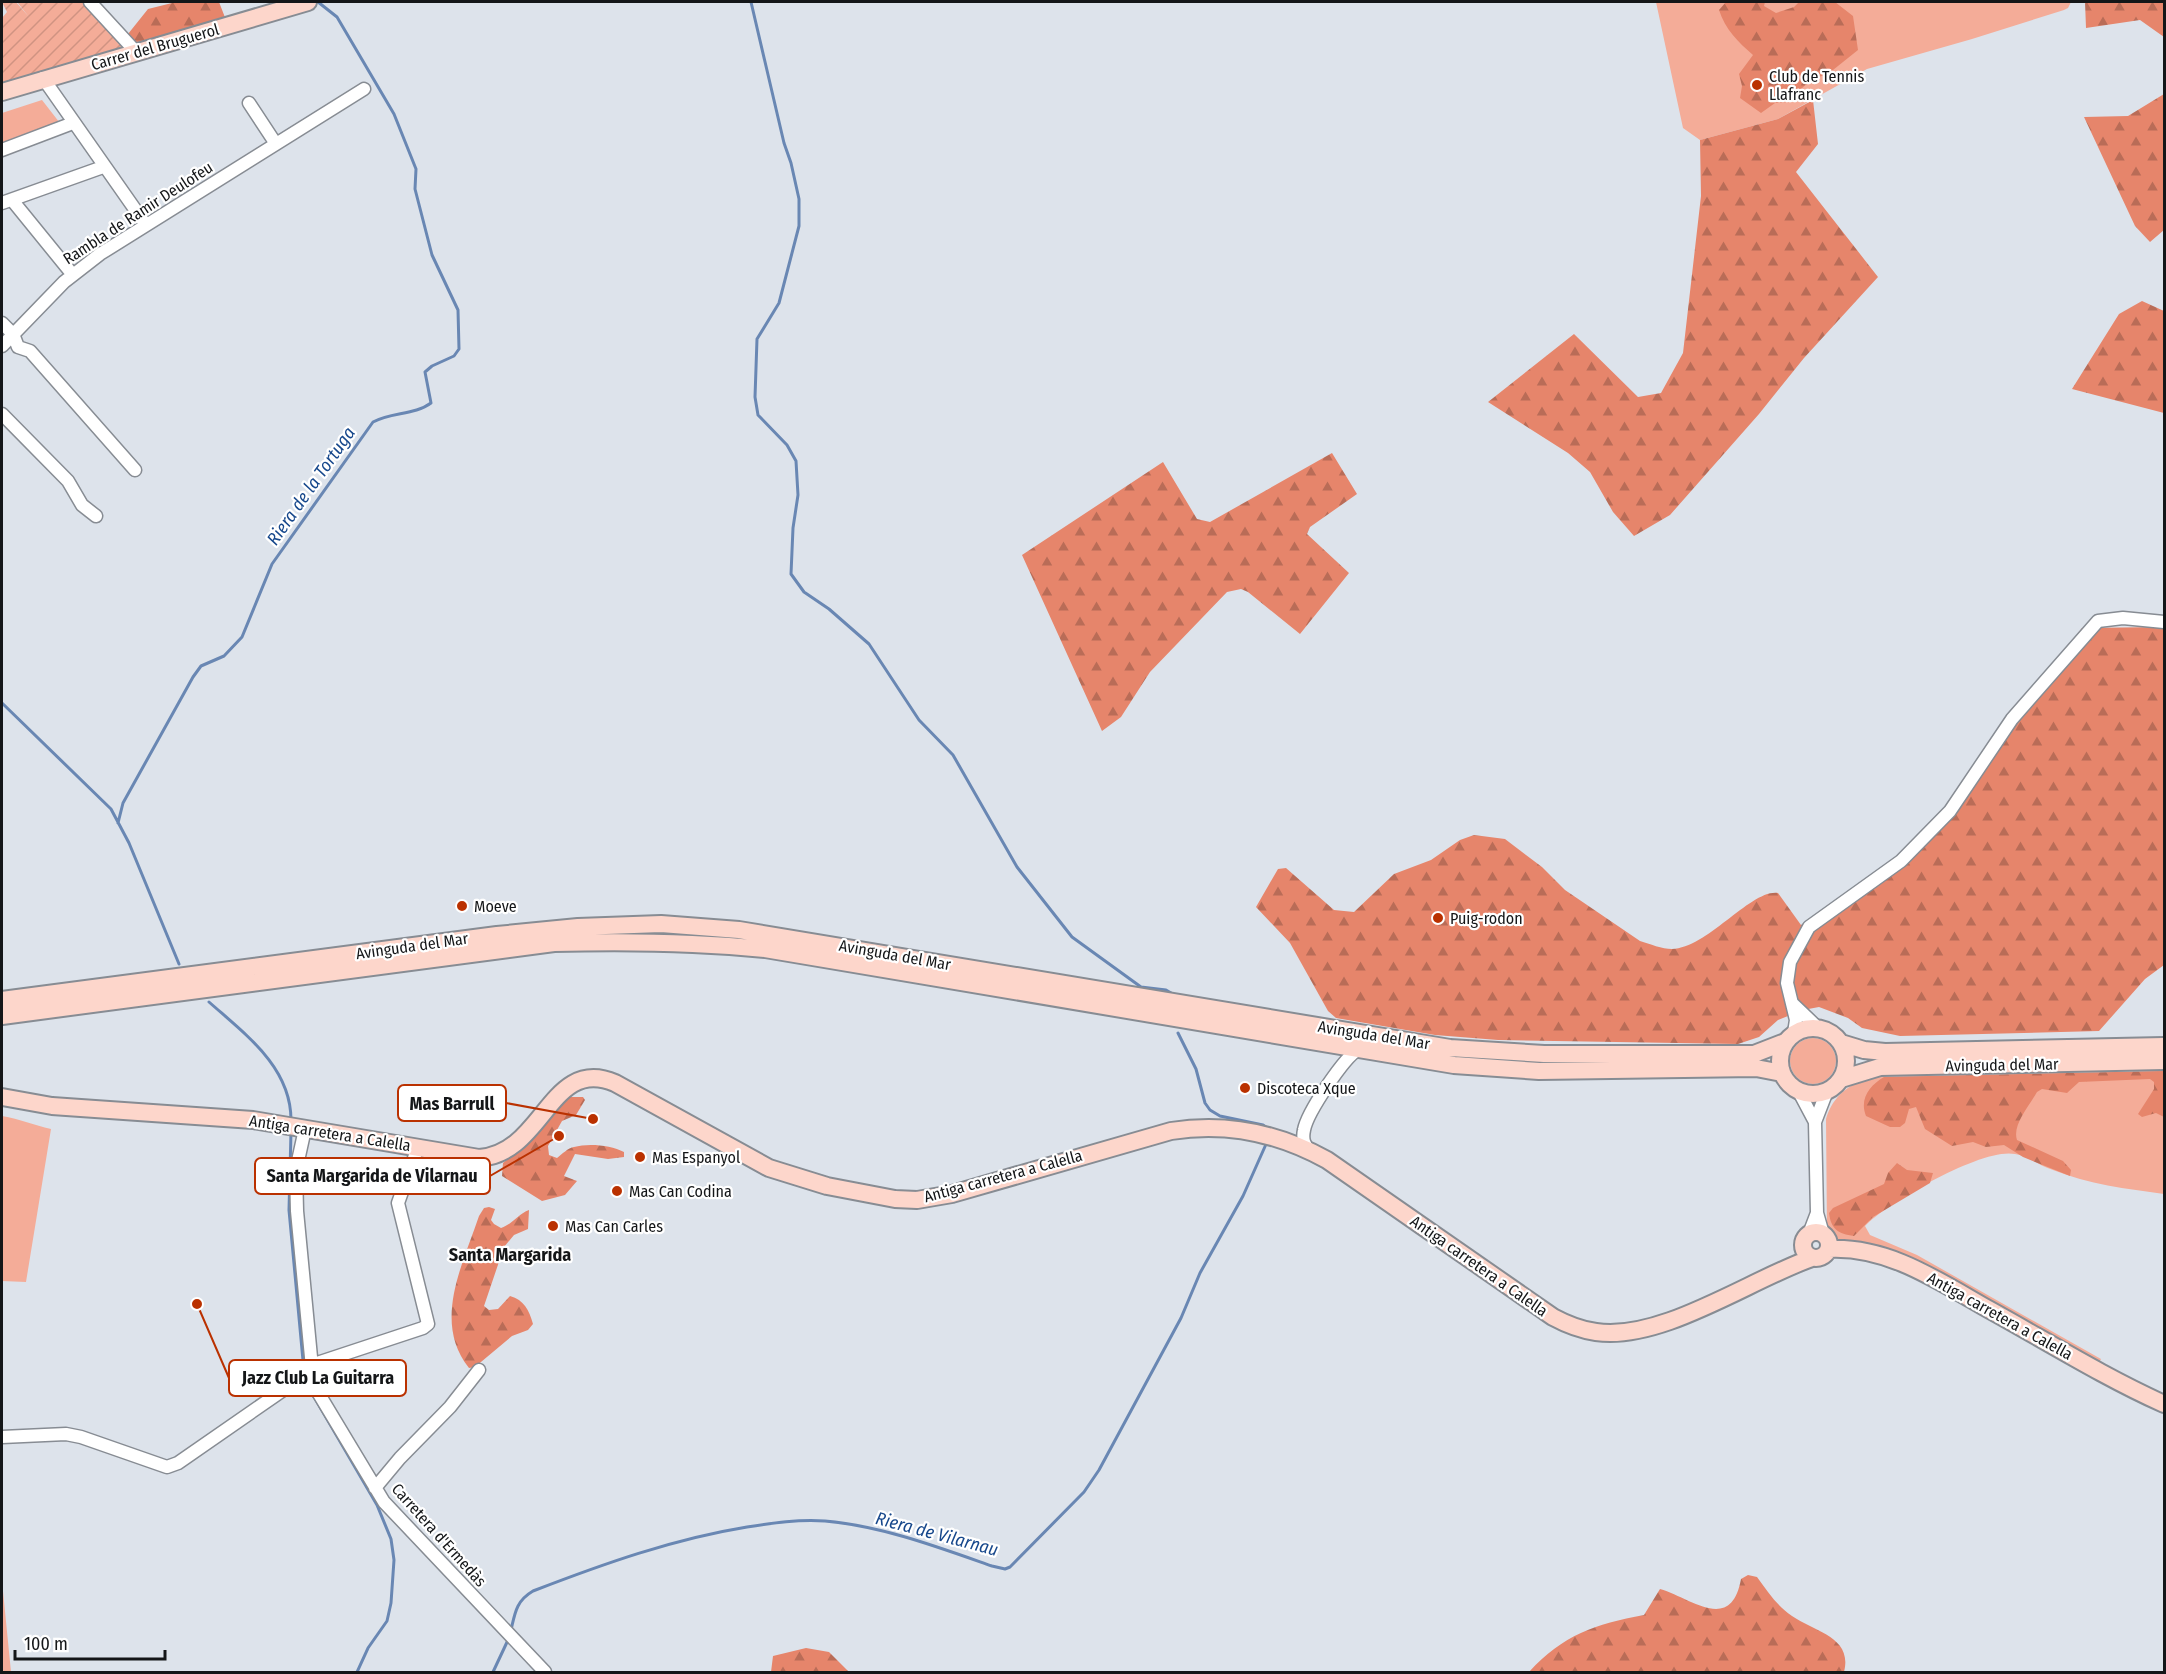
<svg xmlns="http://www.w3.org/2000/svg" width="2166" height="1674" font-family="'Fira Sans Condensed',sans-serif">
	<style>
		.green { fill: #f4ac98 }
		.forest { fill: url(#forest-firs) }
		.garden { fill: url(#garden-furrows) }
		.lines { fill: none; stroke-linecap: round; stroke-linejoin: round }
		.stream { stroke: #6987b3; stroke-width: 3 }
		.street-casing { stroke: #878c93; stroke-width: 15 }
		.secondary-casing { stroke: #878c93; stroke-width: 20 }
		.street { stroke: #fff; stroke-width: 12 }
		.secondary { stroke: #fdd6cb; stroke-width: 16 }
		.poi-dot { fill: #ba3100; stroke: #fff; stroke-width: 2 }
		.labels { text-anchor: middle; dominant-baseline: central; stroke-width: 4.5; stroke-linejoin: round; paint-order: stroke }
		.street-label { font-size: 16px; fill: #141618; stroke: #fff }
		.poi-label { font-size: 16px; fill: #141618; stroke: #fff; text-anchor: start }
		.water-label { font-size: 18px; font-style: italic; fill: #17488c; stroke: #fff }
		.neighbourhood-label { font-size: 18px; font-weight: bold; fill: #141618; stroke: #fff }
		.leader { fill: none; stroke: #ba3100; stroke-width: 2 }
		.callout-dot { fill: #ba3100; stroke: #fff; stroke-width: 2 }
		.callout { fill: #fff; stroke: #ba3100; stroke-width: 2 }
		.callout-label { font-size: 18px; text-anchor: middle; font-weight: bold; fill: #141618 }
	</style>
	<defs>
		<pattern id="forest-firs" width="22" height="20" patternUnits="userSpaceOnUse" patternTransform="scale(1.5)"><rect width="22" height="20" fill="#e6856b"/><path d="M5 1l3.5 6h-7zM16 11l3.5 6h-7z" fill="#b96c57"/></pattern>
		<pattern id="garden-furrows" width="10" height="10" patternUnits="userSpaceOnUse" patternTransform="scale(1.5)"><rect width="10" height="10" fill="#f4ac98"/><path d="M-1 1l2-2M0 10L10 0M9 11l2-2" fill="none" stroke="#d09382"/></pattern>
	</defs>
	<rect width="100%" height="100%" fill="#dde3eb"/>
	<path class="green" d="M1656,2H2071L2068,8L2064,10L1972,39L1867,69L1778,119L1700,140L1683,128Z
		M42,100L63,127L2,148V113Z
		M1790 1061a23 23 0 1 1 46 0a23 23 0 1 1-46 0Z
		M2164,1071V1194C2127,1189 2088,1184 2053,1170C2040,1166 2028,1156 2015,1154C1983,1147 1888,1202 1865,1226L1870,1235L1917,1255L2101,1359L2097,1366L1917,1263L1840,1245L1827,1233L1826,1119C1833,1095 1851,1082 1874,1077Z
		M2,1116C20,1119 34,1125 51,1129L26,1282L2,1281Z
		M2,1581L11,1672H2Z"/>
	<path class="forest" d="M176,2H219L226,20L137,53L124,39L148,9Z
		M1726,2H1765L1764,6L1776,13L1794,7L1799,2H1835L1853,16L1858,50L1828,74L1812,79L1787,102L1775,103L1761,113L1740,98L1742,86L1739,74L1753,55C1738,42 1725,29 1719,10Z
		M2085,2H2164V37L2140,20L2086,28Z
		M2164,94V230L2150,242L2135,226L2084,117L2128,116Z
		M1813,100L1818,144L1796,172L1878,277L1804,358L1759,414L1670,515L1634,536L1613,512L1590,472L1568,453L1488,402L1574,334L1638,397L1661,393L1683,353L1701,196L1700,140L1778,119Z
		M2142,301L2164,311V413L2072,389L2119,314Z
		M1332,453L1357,494L1310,527L1307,534L1349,573L1300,634L1248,592L1241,589L1227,592L1150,672L1121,717L1102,731L1022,555L1163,462L1197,519L1210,522Z
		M2164,627V965L2145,979L2099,1031L1900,1036L1862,1028L1848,1018L1819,1007L1803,1010L1778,1020L1759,1037L1738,1044L1498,1040L1435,1035L1336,1018L1328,1011L1290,943L1256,907L1278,869L1286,868L1334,910L1354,912L1394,874L1431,860L1460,840L1474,835L1505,839L1542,867L1565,890L1640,941C1650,944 1662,949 1672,949C1708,948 1751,889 1778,893L1801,925L1875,878L1943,815L2082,628Z
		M2164,1071V1117L2156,1113L2142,1117L2138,1114L2154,1089V1082L2150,1079L2079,1082L2067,1093L2042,1089L2037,1092C2029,1106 2012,1125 2017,1140L2063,1161L2071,1170L2070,1176L2023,1157L2004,1145L1986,1147L1973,1142L1952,1146L1925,1129L1916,1107L1909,1109L1905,1123L1900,1127H1890L1866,1116C1859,1099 1870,1085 1884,1077Z
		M564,1097H583L585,1100L576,1115L562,1121L548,1146L549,1155L557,1158C562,1154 568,1148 574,1147C588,1143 611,1145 624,1152V1157L608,1159L575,1154L564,1176L577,1181L565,1195L542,1201L502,1176L503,1163L524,1146Z
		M1897,1163L1907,1170L1933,1173L1930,1183L1873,1217L1854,1236C1838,1234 1831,1229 1829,1213L1833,1208L1884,1184L1888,1173Z
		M489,1207L495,1209L491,1220L494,1224L501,1228C513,1224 518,1214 529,1210L528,1229L514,1235L504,1247L484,1306L489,1310L498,1309L510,1296C524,1300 529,1310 533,1324L528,1330L512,1336L475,1367L469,1368C432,1322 463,1264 479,1216L484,1208Z
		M1748,1575L1757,1577C1768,1592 1777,1606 1792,1616C1815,1632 1853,1637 1844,1672H1529C1563,1635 1595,1624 1644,1615L1660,1589C1691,1598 1731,1634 1741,1579Z
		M806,1648L829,1652L849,1672H771L773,1656Z"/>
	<path class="garden" d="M2,2H16L29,17L17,2H87L125,48L2,88V18L7,12Z"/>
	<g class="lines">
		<path class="stream" d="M751,2L784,143L791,163L799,199V226L779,303L757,339L755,397L758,415L787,445L796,461L798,495L793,528L791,574L804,592L829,609L869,644L919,720L953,755L1017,867L1072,937L1141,987L1166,990L1176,996
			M2,703L111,809L129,843L179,964
			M118,823L123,803L193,677L201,666L224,656L242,637L272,564L373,422C391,412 415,415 431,403L425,372L432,366L454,356L459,349L458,310L432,255L415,189L416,169L394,114L337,17L318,2
			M209,1002C245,1034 291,1067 291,1120
			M1178,1033L1196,1069L1205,1103L1210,1110L1220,1116L1263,1125L1267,1128
			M291,1132L289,1210L304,1371
			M306,1383L377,1505L391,1539L394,1560L391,1603L387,1621L368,1648L357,1672
			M511,1630C515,1613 516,1601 533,1591C603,1564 673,1539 747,1527C773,1523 799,1519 825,1521C882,1526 938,1547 992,1566L1005,1569L1010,1567L1084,1492L1099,1470L1181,1318L1200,1273L1243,1196L1267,1142
			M493,1672L508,1640"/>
		<g class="street-casing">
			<path id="street" d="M90,2L137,53
				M43,78L146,225
				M249,103L276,144
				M2,150L73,123
				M12,200L73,275
				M2,203L103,167
				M2,323L13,334L18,347L30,351L135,470
				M2,346L64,282L100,254L364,89
				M2,414L68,481L82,505L96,516
				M1793,1004L1818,1028
				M1794,1033L1796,1020L1787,983L1790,962L1809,927L1901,861L1950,811L2012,719L2098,621L2123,618L2164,622
				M1798,1090L1815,1122L1817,1213L1823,1234
				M1815,1122L1827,1091
				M305,1129L296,1170L297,1211L313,1378L319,1394L384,1502L545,1672
				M1310,1151C1304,1145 1302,1139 1304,1130C1307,1113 1344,1057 1359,1049
				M1809,1234L1817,1213
				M311,1365L423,1328L428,1324L398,1203L418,1147
				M2,1437L66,1434L81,1437L167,1467L178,1463L299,1379L312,1374
				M375,1488L400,1458L450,1407L479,1370"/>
		</g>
		<g class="secondary-casing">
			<path id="secondary" d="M2,92L308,2
				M2,1000L497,935L578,927L661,924L739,930L1450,1048L1544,1054H1754L1785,1042
				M2,1016L554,943C625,941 695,942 765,949L1454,1065L1539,1071L1756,1068L1782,1073
				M1780 1061a33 33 0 1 1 66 0a33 33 0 1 1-66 0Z
				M1841,1043L1864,1050L1885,1052L2164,1046
				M1841,1079L1880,1067L2164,1061
				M2,1097L52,1106L253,1120L479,1158C544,1154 550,1055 615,1083L769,1168L827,1186L895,1199L917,1200L952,1194L1171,1131C1226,1122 1278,1133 1327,1160L1553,1317C1566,1324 1581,1330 1596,1332C1661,1342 1751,1279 1812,1258
				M1803 1245a13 13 0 1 1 26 0a13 13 0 1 1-26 0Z
				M1829,1249C1889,1246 1940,1282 1990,1310C2048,1342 2104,1377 2164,1404"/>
		</g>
		<use href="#street" class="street"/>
		<use href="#secondary" class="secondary"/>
	</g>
	<g class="poi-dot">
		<circle cx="1757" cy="85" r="6"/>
		<circle cx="462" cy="906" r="6"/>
		<circle cx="1438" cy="918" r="6"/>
		<circle cx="1245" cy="1088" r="6"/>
		<circle cx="640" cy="1157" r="6"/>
		<circle cx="617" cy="1191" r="6"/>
		<circle cx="553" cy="1226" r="6"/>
	</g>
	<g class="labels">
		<g class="street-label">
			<text transform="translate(155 47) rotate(-16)">Carrer del Bruguerol</text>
			<text transform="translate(138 213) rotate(-33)">Rambla de Ramir Deulofeu</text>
			<text transform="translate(412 946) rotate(-8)">Avinguda del Mar</text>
			<text transform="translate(895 955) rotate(10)">Avinguda del Mar</text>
			<text transform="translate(1374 1035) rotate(9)">Avinguda del Mar</text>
			<text transform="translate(2002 1065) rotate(-1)">Avinguda del Mar</text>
			<text transform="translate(330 1133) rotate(9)">Antiga carretera a Calella</text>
			<text transform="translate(1003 1176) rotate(-15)">Antiga carretera a Calella</text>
			<text transform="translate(1479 1266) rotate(35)">Antiga carretera a Calella</text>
			<text transform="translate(2000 1316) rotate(29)">Antiga carretera a Calella</text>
			<text transform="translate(439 1535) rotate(48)">Carretera d'Ermedàs</text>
		</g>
		<g class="poi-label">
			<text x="1769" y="76">Club de Tennis<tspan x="1769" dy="18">Llafranc</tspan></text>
			<text x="474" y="906">Moeve</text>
			<text x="1450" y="918">Puig-rodon</text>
			<text x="1257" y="1088">Discoteca Xque</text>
			<text x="652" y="1157">Mas Espanyol</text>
			<text x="629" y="1191">Mas Can Codina</text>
			<text x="565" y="1226">Mas Can Carles</text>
		</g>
		<g class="water-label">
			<text transform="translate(311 486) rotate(-55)">Riera de la Tortuga</text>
			<text transform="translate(937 1534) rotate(15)">Riera de Vilarnau</text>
		</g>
		<g class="neighbourhood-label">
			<text x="510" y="1255">Santa Margarida</text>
		</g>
	</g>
	<path class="leader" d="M593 1119L506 1103M559 1136L490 1176M197 1304L229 1378"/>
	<g class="callout-dot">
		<circle cx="593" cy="1119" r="6"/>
		<circle cx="559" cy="1136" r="6"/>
		<circle cx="197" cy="1304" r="6"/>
	</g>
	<g class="callout">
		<rect x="398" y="1085" width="108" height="36" rx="6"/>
		<rect x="255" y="1158" width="235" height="36" rx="6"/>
		<rect x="229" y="1360" width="177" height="36" rx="6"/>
	</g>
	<g class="callout-label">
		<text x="452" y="1110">Mas Barrull</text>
		<text x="372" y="1182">Santa Margarida de Vilarnau</text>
		<text x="318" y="1384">Jazz Club La Guitarra</text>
	</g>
	<rect width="2166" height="1674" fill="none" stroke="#141618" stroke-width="6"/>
	<path d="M15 1650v9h150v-9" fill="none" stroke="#141618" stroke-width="3"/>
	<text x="24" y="1650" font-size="18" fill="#141618" stroke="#ffffff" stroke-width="4.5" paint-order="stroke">100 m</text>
</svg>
